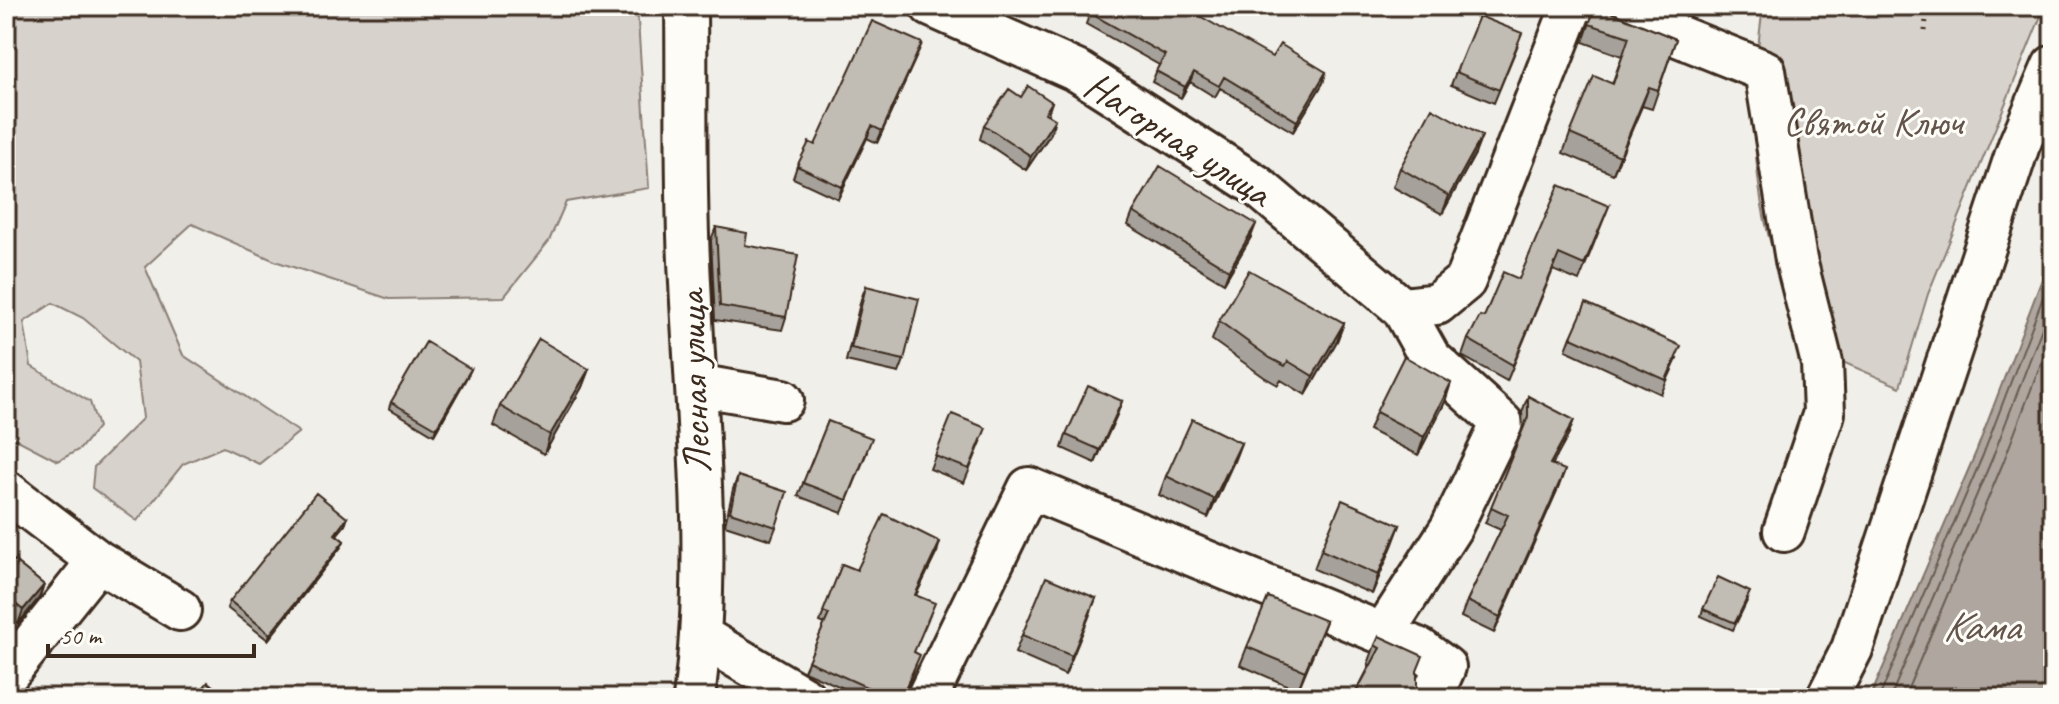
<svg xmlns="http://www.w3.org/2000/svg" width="2059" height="704" font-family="Caveat,sans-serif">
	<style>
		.green { fill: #d7d2cc; stroke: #897e75; stroke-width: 2 }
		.water { fill: #aea69f; stroke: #80746b; stroke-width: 2 }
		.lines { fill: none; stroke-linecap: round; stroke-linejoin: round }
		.shore { stroke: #695c52; stroke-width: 2 }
		.minor-casing { stroke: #3b2a1e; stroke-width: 46 }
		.path { stroke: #3b2a1e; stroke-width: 5; stroke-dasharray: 2 6; stroke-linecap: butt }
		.minor { stroke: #fdfcf7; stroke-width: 40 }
		.wall { fill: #a6a29b; stroke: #3b2a1e; stroke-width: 2 }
		.shaded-wall { fill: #87847e; stroke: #3b2a1e; stroke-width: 2 }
		.building { fill: #c1bcb4; stroke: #3b2a1e; stroke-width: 2 }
		.labels { text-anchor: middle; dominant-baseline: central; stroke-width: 6; stroke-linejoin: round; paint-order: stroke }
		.park-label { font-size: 40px; fill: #62544a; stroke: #fdfcf7 }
		.street-label { font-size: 40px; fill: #3b2a1e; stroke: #fdfcf7 }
		.water-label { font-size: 42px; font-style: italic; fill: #63554b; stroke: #fdfcf7 }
	</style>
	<rect width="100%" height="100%" fill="#f1efea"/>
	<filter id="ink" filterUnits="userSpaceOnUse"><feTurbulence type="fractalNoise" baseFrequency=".0125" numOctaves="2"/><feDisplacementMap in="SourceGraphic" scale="16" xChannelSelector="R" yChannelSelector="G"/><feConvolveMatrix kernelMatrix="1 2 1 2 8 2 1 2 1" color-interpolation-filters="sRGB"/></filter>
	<g filter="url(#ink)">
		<path class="green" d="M6,6H637L649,188L566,202L549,241L504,297L389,299L275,261L192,224L145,267L183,355L299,432L259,464L223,447L183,464L137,521L92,488L94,467L143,418L136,362L83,318L53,303L24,322L31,366L90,402L98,427L80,449L58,461L6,434Z
			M1763,6H2045L1928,294L1900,387L1815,350C1801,317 1783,283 1772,248C1749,171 1752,85 1763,6Z"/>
		<path class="water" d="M2053,250V698H1870L1976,452Z"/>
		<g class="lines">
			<path class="shore" d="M1879,698L1983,455L2053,271
				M1890,698L1992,459L2053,299
				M1904,698L2003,463L2053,332"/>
			<g class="minor-casing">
				<path id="minor" d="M686,6C687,91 685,176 689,261C695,406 713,554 694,698
					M931,6L1079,72L1256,185L1402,308L1430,358L1502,423L1451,528L1384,632
					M1603,6L1765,71L1796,260L1822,363L1824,413L1784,531
					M1402,308L1437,304L1465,281L1572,6
					M696,385L783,400
					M6,491L98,561L180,610
					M702,637L805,698
					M6,676L98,561
					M927,698L1029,488L1420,649L1445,667L1431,698
					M1827,698L1852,649L2019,145L2053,66"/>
			</g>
			<path class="path" d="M1925,31L1927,6"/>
			<use href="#minor" class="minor"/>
		</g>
		<path class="wall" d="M1596,6L1676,39L1652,109L1642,106L1613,174L1563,153L1570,134L1612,84L1622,56L1583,42Z
			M1090,13L1272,57L1326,72L1323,83L1293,132L1220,88L1215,97L1190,82L1181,98L1152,82L1159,65L1086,24Z
			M1517,47L1494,103L1451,85L1456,72Z
			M917,55L877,143L867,138L838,199L793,178L797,166L815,145Z
			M1021,97L1052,102L1048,114L1051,133L1026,170L980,139L984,125Z
			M1475,154L1442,214L1393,187L1400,168Z
			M1609,206L1579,281L1553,270L1507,381L1462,356L1468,339L1484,317L1519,279Z
			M1133,212L1251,237L1224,283L1128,225Z
			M716,227L745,245L786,317L782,330L715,320L711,240Z
			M866,286L904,360L899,373L846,361L861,299Z
			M1219,321L1344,323L1337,341L1306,395L1281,380L1278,385L1264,377L1212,340Z
			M1571,337L1677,359L1661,394L1566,350Z
			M471,369L468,375L434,435L389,408L391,402Z
			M589,369L582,387L544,454L493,425L500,406Z
			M1528,396L1568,436L1552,465L1559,486L1494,633L1461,617L1467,601L1501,530L1485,523L1523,431L1522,412Z
			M1122,401L1095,463L1062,448L1066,435Z
			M1445,402L1418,455L1369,430L1376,412Z
			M828,421L867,452L842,513L798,496Z
			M981,442L964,483L930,469L935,456Z
			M1241,443L1234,461L1208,518L1159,495L1166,476Z
			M738,476L776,527L771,540L725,525L733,489Z
			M347,518L345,525L337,535L344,541L341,547L268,640L227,608L230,601Z
			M1400,525L1372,594L1314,569L1321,550Z
			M937,552L916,595L914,653L916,665L902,698H866L804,671L825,624L820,622L842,564L857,570Z
			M6,554L44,585L39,598L18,624L6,613Z
			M1096,598L1065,675L1015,653L1022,635Z
			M1748,599L1733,630L1701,616L1703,609Z
			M1326,621L1298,690L1240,665L1247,647Z
			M1375,645L1417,674V686L1412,698H1353L1370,665L1368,664Z"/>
		<path class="shaded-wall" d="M922,43L917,55L877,143L882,131Z
			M1194,72L1190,82L1181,98L1185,87Z
			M1326,72L1323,83L1293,132L1297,121Z
			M1649,87L1642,106L1613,174L1620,156Z
			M1055,119L1051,133L1026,170L1031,156Z
			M872,126L867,138L838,199L842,187Z
			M1482,136L1475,154L1442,214L1449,196Z
			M1256,224L1251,237L1224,283L1229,270Z
			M1344,323L1337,341L1306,395L1313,376Z
			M471,369L468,375L434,435L436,428Z
			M589,369L582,387L544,454L550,435Z
			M1451,383L1445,402L1418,455L1424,437Z
			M1122,401L1117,415L1095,463L1100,450Z
			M1574,420L1568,436L1544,480L1550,464Z
			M1241,443L1234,461L1208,518L1214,499Z
			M1565,470L1559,486L1494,633L1500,617Z
			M347,518L345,525L332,540L335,534Z
			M1400,525L1393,544L1372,594L1378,575Z
			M344,541L341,547L268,640L270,634Z
			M940,542L937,552L911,605L915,595Z
			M44,585L39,598L18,624L23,610Z
			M1096,598L1089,617L1065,675L1072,656Z
			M1326,621L1319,640L1298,690L1305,671Z"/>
		<path class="building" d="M1094,6H1182L1272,57L1280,44L1326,72L1297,121L1224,77L1219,86L1194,72L1185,87L1156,71L1165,55L1090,13Z
			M1596,6L1676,39L1658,90L1649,87L1620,156L1570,134L1594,76L1613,84L1629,37L1589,24Z
			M1479,16L1522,33L1499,90L1456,72Z
			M872,21L922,43L882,131L872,126L842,187L797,166L809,142L815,145Z
			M1028,86L1052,102L1045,113L1055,119L1031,156L984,125L1009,89L1021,97Z
			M1432,108L1482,136L1449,196L1400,168Z
			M1160,166L1256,224L1229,270L1133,212Z
			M1559,185L1609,206L1584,265L1559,254L1513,365L1468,339L1480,316L1484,317L1503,272L1519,279Z
			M716,227L747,233L745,245L798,255L786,317L720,306Z
			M1249,270L1344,323L1313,376L1288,361L1285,366L1270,358L1219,321Z
			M866,286L919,299L904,360L851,348Z
			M1586,303L1681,346L1666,380L1571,337Z
			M539,339L589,369L550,435L500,406Z
			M426,342L471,369L436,428L391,402Z
			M1404,356L1451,383L1424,437L1376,412Z
			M1088,386L1122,401L1100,450L1066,435Z
			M1528,396L1574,420L1550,464L1565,470L1500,617L1467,601L1508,515L1491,507L1528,417Z
			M952,414L986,428L969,469L935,456Z
			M1192,419L1241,443L1214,499L1166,476Z
			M828,421L872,438L847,500L803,483Z
			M738,476L787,492L776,527L730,512Z
			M316,493L347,518L335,534L344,541L270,634L230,601Z
			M1342,500L1400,525L1378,575L1321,550Z
			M884,514L940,542L915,595L935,603L914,652L920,655L901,698H891L808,661L829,614L823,612L842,564L857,570Z
			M6,554L44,585L23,610L6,596Z
			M1046,577L1096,598L1072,656L1022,635Z
			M1718,577L1750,592L1735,623L1703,609Z
			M1268,597L1326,621L1305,671L1247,647Z
			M1379,636L1423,656L1417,671V686L1410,698H1353L1380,648L1375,645Z
			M208,682L227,698H195Z"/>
	</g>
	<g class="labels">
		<g class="park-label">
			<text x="1873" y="122">Святой Ключ</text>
		</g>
		<g class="street-label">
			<text transform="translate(1178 139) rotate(33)">Нагорная улица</text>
			<text transform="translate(694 382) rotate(-92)">Лесная улица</text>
		</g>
		<g class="water-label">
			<text x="1981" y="626">Кама</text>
		</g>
	</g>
	<rect width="2059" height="704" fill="none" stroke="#fdfcf7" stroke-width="32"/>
	<rect x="16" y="16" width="2027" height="672" fill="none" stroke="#3b2a1e" stroke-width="3" filter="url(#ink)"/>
	<path d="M48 644v12h206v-12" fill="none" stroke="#3b2a1e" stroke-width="4"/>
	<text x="60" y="644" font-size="24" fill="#3b2a1e" stroke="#fdfcf7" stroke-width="6" paint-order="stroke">50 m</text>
</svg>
